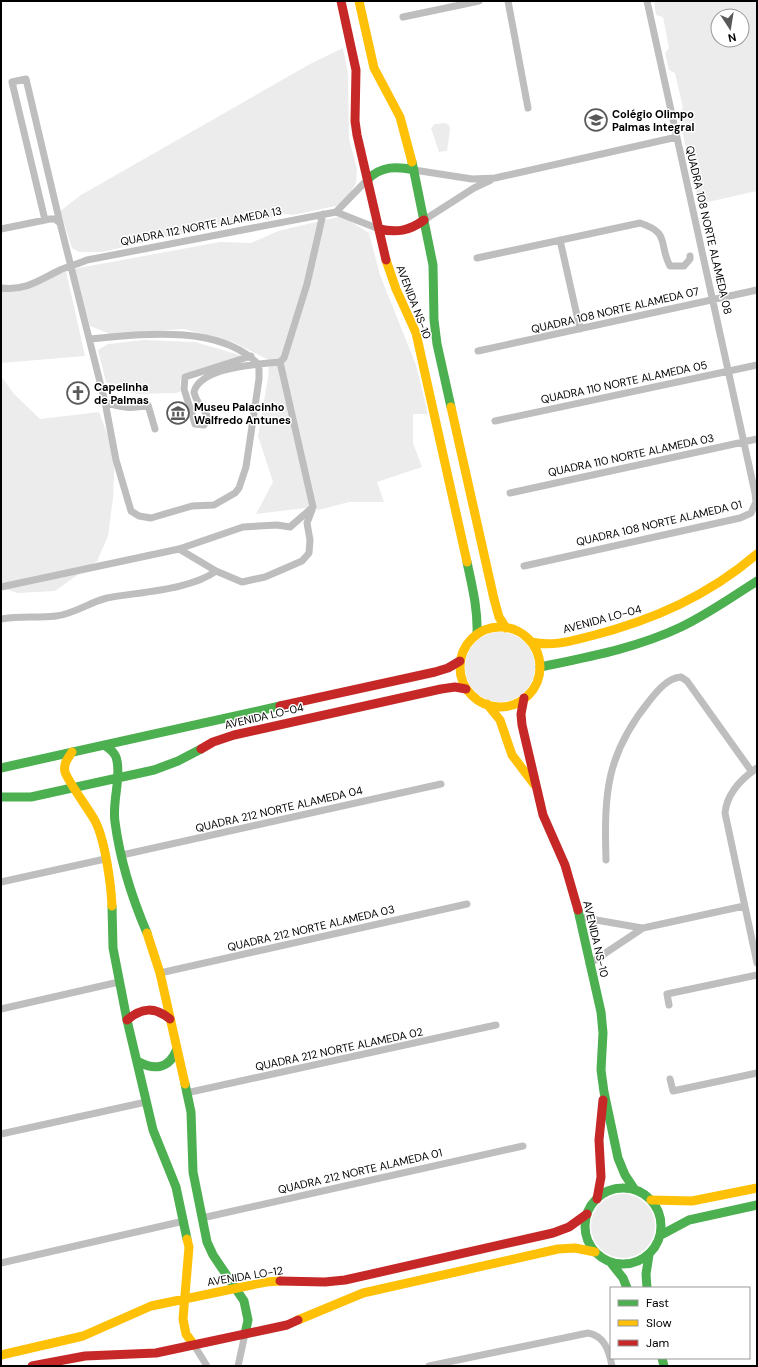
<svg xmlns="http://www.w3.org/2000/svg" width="758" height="1367" font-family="'DM Sans',sans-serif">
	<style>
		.green { fill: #ececec; fill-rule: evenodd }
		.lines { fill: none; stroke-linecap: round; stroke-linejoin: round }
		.street { stroke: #bebebe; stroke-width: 7 }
		.fast { stroke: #4caf50; stroke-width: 9 }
		.slow { stroke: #ffc107; stroke-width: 9 }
		.jam { stroke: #c62828; stroke-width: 9 }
		.labels { text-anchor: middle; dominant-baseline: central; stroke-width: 3; stroke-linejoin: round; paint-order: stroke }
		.poi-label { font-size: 11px; font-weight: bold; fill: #000; stroke: #fff; text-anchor: start }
		.street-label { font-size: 11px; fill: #000; stroke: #fff }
	</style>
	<rect width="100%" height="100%" fill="#fff"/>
	<path class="green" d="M654,1H757V191L699,204L678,113L683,108L675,73L669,70L665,53L669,48L663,17L656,15ZM718,16H742V40H718Z
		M343,48L348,74L349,139L357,169L356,183L347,199L341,205L293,215L280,213L268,220L240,214L233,222L102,252H79L72,248L60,211L81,195L310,64Z
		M445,123L449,125L450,130L447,151L439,152L431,128L435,124Z
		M342,216L369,233L380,275L416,365L428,414H413V443L422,467L377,482L384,502H349L318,510L313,507L256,514L273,482L258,436L268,378L269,360L233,342L184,329L110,334L90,326L73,269L220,242L251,243L278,231Z
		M66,271L85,356L1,363V365V289L19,291Z
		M144,340L195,342L243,356L182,375L180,382V392L175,393L138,394L127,392L106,382L98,350L108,344Z
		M1,376L14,394L40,419L99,412L115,455L113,498L108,536L97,561L55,591L17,593L1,587Z
		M465 667a35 35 0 1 1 70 0a35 35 0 1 1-70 0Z
		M591 1226a32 32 0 1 1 64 0a32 32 0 1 1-64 0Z"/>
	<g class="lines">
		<path class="street" d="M508,1L528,108
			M403,17L479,1
			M414,170L472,179L495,178L677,137
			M336,212L379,229
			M336,212L368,179
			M45,220L12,82L26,79L60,223
			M424,220L474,188L491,180
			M1,229L50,219H55L60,223L105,402L116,460L131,511L139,516L151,518L192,506L214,505L235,493L239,488L246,467L259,379V365C220,324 142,334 90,339
			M560,240L580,329
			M477,258L640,223C671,233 658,244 670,266H684L690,259V256
			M1,288C26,291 39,280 60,270C69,266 78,264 87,260L336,212
			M478,351L757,290
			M251,356L185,377L184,389L195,424L204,425L208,420C207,409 196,405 194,392C200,367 259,364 280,362L284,358L307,284L323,214
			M105,402C121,408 132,409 148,405L155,429
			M495,421L757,365
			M510,493L757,439
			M179,549L216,571L242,582L265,577L302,561L309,553L310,540L307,523L312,510
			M524,566L740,518L751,513L756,502L755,493L647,1
			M1,587L179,549L243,527L277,525L290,527L313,507L280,362
			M1,619C19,616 37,618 56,616C74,614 90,602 107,598C138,592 191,590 216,571
			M757,768C741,779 727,793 725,813L757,963
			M122,855L441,784
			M606,860C604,793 606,754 650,700C658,690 668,678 681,677L687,681L752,772
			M1,882L105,859
			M579,917L642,928
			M589,964L643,928L744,906
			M160,973L467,904
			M669,1005L667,994L757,975
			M1,1009L119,982
			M670,1079L673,1091L757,1073
			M186,1093L496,1025
			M1,1134L146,1102
			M202,1218L523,1146
			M1,1263L184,1221
			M194,1345L207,1366
			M238,1366L245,1334
			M429,1366L588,1333C605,1336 609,1351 612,1366"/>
		<path class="fast" d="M412,162L433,265L434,320L437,344L451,407
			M368,179C382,166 396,166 414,170
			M467,562C472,586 478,609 477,634
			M540,667C588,657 637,648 681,627C708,614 732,597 757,581
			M104,745C110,749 116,753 117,761C121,780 112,801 115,822C120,860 132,898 147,933
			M1,768L280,706
			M1,797H31L154,770L178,761L201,749
			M112,906L113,948L127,1020L153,1130L176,1187L187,1239
			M578,910L601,1012L603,1033L601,1070L604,1092L618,1158L625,1175L635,1190
			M137,1061C153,1070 168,1070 176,1051
			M185,1084L191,1112L193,1172L207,1242L213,1255L244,1301L248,1320L245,1334
			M585 1226a38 38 0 1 1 76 0a38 38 0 1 1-76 0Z
			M661,1235L689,1220L757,1205
			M611,1263L623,1278L627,1288
			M647,1288L646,1274L649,1255
			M662,1358L664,1366"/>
		<path class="slow" d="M359,1L374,68L400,117L412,162
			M386,260L396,289L416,333L467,562
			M451,407L494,599L499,617L506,628
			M460 667a40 40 0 1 1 80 0a40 40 0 1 1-80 0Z
			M531,642C552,647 571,641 591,636C653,620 708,596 757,554
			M487,704L500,720L512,755L534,784
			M72,752C68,758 63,764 65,772C69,783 87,807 94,819C105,838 111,884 112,906
			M147,933L160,973L185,1084
			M651,1200L692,1201L757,1188
			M187,1239L189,1247L183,1319L186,1334L194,1345
			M298,1320L363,1293L558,1249L575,1248L595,1252
			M1,1355L83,1336L151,1306L266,1282L280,1281"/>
		<path class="jam" d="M341,1L356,70L355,121L357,135L386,260
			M379,229C397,233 409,231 424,220
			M524,698L521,714L522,725L543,815L565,865L578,910
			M280,706L435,672L448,668L460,661
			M201,749L213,742L234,735L441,689L455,687L466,689
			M127,1020C142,1007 155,1007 170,1019
			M597,1199L601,1177L599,1140L603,1100
			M280,1281L325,1282L345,1280L553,1233L569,1227L587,1214
			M32,1366L85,1356L156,1353L287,1325L298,1320"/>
	</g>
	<defs>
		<g id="school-ring" transform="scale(1.15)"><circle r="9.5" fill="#fff" stroke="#595959" stroke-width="1.5"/><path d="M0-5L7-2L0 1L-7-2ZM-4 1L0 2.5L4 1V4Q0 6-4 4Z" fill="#595959"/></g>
		<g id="church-ring" transform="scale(1.15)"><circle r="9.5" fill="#fff" stroke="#595959" stroke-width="1.5"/><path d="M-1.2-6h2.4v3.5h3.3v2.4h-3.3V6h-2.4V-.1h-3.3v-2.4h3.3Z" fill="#595959"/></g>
		<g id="museum-ring" transform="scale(1.15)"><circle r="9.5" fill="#fff" stroke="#595959" stroke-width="1.5"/><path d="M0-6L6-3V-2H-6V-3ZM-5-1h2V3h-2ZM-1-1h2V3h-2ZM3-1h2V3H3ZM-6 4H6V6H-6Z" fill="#595959"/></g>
	</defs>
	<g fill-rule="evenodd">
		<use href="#school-ring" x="596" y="120"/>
		<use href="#church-ring" x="78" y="393"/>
		<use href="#museum-ring" x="178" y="413"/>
	</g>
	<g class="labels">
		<g class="poi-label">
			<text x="612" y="114">Colégio Olimpo<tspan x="612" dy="13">Palmas Integral</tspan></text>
			<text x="94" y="387">Capelinha<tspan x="94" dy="13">de Palmas</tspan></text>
			<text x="194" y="407">Museu Palacinho<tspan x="194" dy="13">Walfredo Antunes</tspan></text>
		</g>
		<g class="street-label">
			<text transform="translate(201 226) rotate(-11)">QUADRA 112 NORTE ALAMEDA 13</text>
			<text transform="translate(709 230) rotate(77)">QUADRA 108 NORTE ALAMEDA 08</text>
			<text transform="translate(414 302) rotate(69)">AVENIDA NS-10</text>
			<text transform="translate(615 310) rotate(-13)">QUADRA 108 NORTE ALAMEDA 07</text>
			<text transform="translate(624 382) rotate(-12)">QUADRA 110 NORTE ALAMEDA 05</text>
			<text transform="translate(631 455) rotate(-12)">QUADRA 110 NORTE ALAMEDA 03</text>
			<text transform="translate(659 523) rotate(-13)">QUADRA 108 NORTE ALAMEDA 01</text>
			<text transform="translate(602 619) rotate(-15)">AVENIDA LO-04</text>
			<text transform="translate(264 716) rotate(-13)">AVENIDA LO-04</text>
			<text transform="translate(279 809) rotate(-13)">QUADRA 212 NORTE ALAMEDA 04</text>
			<text transform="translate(311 928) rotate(-13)">QUADRA 212 NORTE ALAMEDA 03</text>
			<text transform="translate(596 939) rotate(77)">AVENIDA NS-10</text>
			<text transform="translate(339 1049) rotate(-12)">QUADRA 212 NORTE ALAMEDA 02</text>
			<text transform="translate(360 1171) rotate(-13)">QUADRA 212 NORTE ALAMEDA 01</text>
			<text transform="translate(245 1276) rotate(-9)">AVENIDA LO-12</text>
		</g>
	</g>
	<rect width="758" height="1367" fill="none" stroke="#000000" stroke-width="4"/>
	<rect x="610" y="1287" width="140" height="72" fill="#ffffff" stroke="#999999"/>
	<rect x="618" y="1300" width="20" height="6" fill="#4caf50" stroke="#999999"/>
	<text x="646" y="1307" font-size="12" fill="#000000">Fast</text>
	<rect x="618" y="1320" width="20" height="6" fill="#ffc107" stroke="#999999"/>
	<text x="646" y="1327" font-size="12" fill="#000000">Slow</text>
	<rect x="618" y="1340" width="20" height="6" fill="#c62828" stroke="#999999"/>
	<text x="646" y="1347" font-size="12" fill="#000000">Jam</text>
	<g transform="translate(730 28) rotate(168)"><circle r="19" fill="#ffffff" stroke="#999999"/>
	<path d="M0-3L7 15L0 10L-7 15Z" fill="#595959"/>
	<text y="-6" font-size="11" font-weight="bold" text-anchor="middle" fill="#000000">N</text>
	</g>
</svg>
